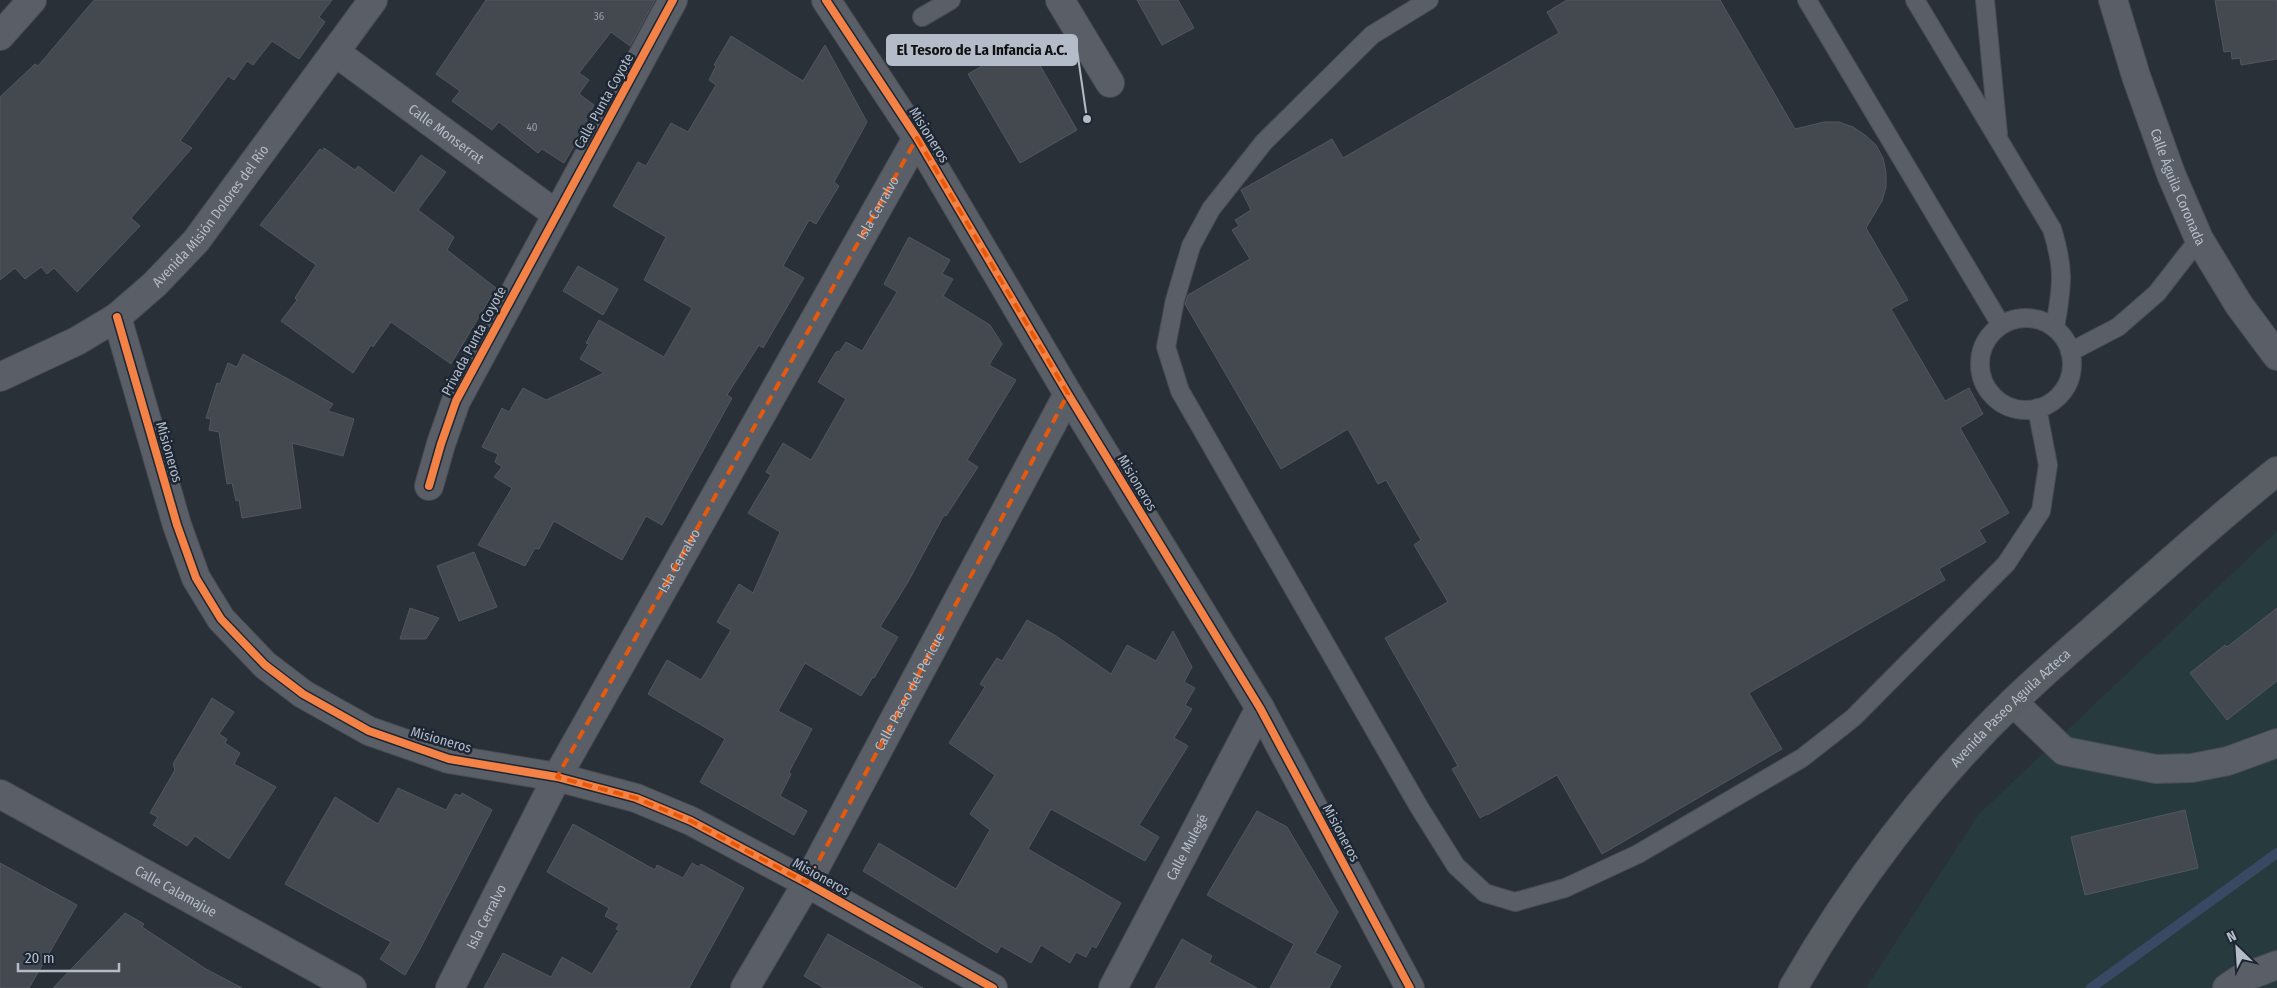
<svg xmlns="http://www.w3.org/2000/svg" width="2277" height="988" font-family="'Fira Sans Condensed',sans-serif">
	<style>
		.green { fill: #273a3e }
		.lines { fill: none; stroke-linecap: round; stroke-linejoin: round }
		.stream { stroke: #384963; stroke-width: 10 }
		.building { fill: #444950; stroke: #52575f }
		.service-casing { stroke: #484c53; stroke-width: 20 }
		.minor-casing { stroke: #484c53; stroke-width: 30 }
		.tertiary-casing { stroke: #484c53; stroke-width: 30 }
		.secondary-casing { stroke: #484c53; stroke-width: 30 }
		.service { stroke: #5a5e66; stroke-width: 18 }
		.minor { stroke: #5a5e66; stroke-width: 28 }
		.tertiary { stroke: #5a5e66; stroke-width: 28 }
		.secondary { stroke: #595d64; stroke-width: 28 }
		.cycleway-casing { stroke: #1d2633; stroke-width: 11 }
		.cycleway { stroke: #f48246; stroke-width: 8 }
		.marked { fill: none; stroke: #e8590c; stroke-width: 4; stroke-dasharray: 10 6; stroke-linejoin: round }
		.labels { text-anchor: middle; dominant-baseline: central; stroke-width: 5; stroke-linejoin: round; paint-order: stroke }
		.number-label { font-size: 11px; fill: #989fab }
		.street-label { font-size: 14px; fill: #b4bcc9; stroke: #1d2633 }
		.leader { fill: none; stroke: #b4bcc9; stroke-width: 2 }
		.callout-dot { fill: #b4bcc9; stroke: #1d2633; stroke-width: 2 }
		.callout { fill: #b4bcc9; stroke: #b4bcc9; stroke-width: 2 }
		.callout-label { font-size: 15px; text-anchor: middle; font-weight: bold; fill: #111 }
	</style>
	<rect width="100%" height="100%" fill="#2a3038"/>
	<path class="green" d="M2277,531V988H1866L1978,815Z"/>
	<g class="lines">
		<path class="stream" d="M2091,988L2277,853"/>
	</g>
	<path class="building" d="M94,0H332L319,17L325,22L299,59L272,41L253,65L247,61L234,80L228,76L180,141L192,148L131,218L140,226L77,292L54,268L47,274L41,267L25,279L15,268L0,280V97L35,64L38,66Z
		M486,0H655L630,46L611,32L579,73L589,80L579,94L594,105L586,121L588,122L564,163L542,149L538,153L499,122L492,130L452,101L460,91L436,74Z
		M1137,0H1178L1194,28L1162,45Z
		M1567,0H1720L1795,129L1824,122H1839L1853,127L1865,135L1876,145L1883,158L1886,172V187L1882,201L1866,228L1908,300L1891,309L1945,401L1969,388L1983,414L1960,428L2009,513L1979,530L1986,542L1939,569L1945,580L1749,693L1782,749L1602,854L1557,775L1487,815V814L1480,818L1452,769L1458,766L1385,638L1448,602L1414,545L1421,540L1386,480L1378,484L1348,429L1281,469L1185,304L1188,295L1250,259L1232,230L1239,226L1235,220L1251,210L1241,190L1332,139L1343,158L1559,33L1547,12Z
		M2215,0H2277V59L2241,65L2240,58L2232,59L2231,51L2224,52Z
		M731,36L803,81L825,45L867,122L834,182L839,186L816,224L809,220L783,266L804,278L763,348L759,345L727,395L732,398L662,525L646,516L622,560L554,521L539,549L535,548L525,566L478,545L512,488L494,477L502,467L495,462L498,454L482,447L502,408L509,412L523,388L546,400L604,373L580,359L589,344L586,343L599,320L664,357L692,308L644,280L666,237L613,206L638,162L646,166L671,123L688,132L716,85L709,80L716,66L714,65Z
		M1026,41L1077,130L1020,163L968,74Z
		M324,148L355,170L358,166L394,193L421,155L446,172L418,210L454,237L447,250L496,288L451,364L391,322L373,347L371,345L353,373L281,321L297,300L295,298L316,265L260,225L320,149L323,151Z
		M909,237L950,260L942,274L953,279L943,296L990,325L1002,344L989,365L1016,380L967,460L978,467L946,516L944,515L908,582L880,627L898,637L874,678L873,677L861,696L805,663L778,711L812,729L789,772L791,774L780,796L807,811L794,835L700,782L725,739L648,694L667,660L701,680L731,630L717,622L739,584L753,593L780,532L748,513L771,475L766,472L783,443L811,460L846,399L818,382L836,352L840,351L846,342L862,351L897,292L884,284Z
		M578,266L618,289L603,315L563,291Z
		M243,354L333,404L328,411L354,419L343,456L292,443L301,508L242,518L239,500L236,501L232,483L227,484L219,432L209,430L211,419L206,418L217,383L220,384L228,363L237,367Z
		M474,552L497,607L459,621L437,566Z
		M410,608L439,618L426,639H400Z
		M2277,608V681L2227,720L2190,673L2225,645L2227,647Z
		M1027,620L1056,636L1111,674L1127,645L1156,661L1173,631L1192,667L1184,682L1195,688L1185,705L1192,709L1174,738L1188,746L1139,825L1159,837L1145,861L1051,809L1028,849L1121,903L1096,948L1092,946L1086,957L1076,952L1070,963L1041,945L1031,963L1001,946L997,953L863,871L879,843L956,889L990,830L970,814L995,775L949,743L985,687L980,684L997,658L1002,661Z
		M212,698L234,712L219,734L227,739L225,743L240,753L234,764L276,787L229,859L195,836L187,846L164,832L153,825L158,817L150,813L175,770L173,764Z
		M398,788L446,810L455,794L461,796L462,793L492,810L420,949L405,975L380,959L391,942L285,884L335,797L378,824Z
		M2185,810L2198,868L2085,895L2071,837Z
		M1257,811L1287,827L1338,912L1315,953L1341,966L1329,988H1270L1294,944L1207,895Z
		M573,824L655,870L657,865L683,878L692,863L699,867L701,864L744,888L689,988H484L503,953L551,977L562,957L592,974L619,930L616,929L619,924L605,916L609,908L547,872Z
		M0,863L77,905L29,988H0Z
		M125,913L144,924L142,927L206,969L242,988H53Z
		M828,934L876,961L923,988H824L804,976Z
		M1182,939L1212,956L1209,962L1257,988H1155Z"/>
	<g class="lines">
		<g class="service-casing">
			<path id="service" d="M1429,0L1372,35L1264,142L1211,209L1191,246L1175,300L1166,347L1180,391L1419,807L1456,866L1485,893L1515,902L1565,888L1638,854L1802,758L1853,718L2006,564L2041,511L2048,465L2037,408
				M1807,0L2001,325
				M1915,0L2052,229C2065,271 2062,285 2055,328
				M1985,0L1998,134
				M922,17L951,0
				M1980 364a46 46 0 1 1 92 0a46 46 0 1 1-92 0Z
				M2070,352L2118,327L2157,293L2199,239"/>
		</g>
		<g class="minor-casing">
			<g id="minor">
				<path d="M826,0L917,138L1068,394L1260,708L1410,988"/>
				<path d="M1060,0L1110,83"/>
				<path d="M0,36L32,0"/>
				<path id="s1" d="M335,52L556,214"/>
				<path d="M117,317L177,525L196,578L221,619L265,665L303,694L369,731L449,759L557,777L636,798L691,821L807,883L993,988"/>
				<path id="s2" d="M0,377L77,341L117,317L155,284L196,241L373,0"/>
				<path d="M429,486L441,444L456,401L673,0"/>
				<path d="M2013,702L2064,751L2156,769L2192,768L2228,761L2277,743"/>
				<path id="s3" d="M0,794L352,988"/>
				<path id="s4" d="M450,988L557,777L917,138"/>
				<path id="s5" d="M745,988L807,883L1068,394"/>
				<path id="s6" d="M1113,988L1260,708"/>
				<path d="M2227,988L2242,978L2277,965"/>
			</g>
		</g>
		<g class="tertiary-casing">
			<g id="tertiary">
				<path id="s7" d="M2113,0L2136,76L2171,174L2199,239L2239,305L2277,356"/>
			</g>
		</g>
		<g class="secondary-casing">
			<g id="secondary">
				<path id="s8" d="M1793,988C1851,886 1929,783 2013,702C2047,669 2084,638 2120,606C2172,560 2223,514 2277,471"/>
			</g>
		</g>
		<use href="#service" class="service"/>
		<use href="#minor" class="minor"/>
		<use href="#tertiary" class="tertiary"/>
		<use href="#secondary" class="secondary"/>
		<g class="cycleway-casing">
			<path id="cycleway" d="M826,0L917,138L1068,394L1260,708L1410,988
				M117,317L177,525L196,578L221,619L265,665L303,694L369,731L449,759L557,777L636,798L691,821L807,883L993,988
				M429,486L441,444L456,401L673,0"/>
		</g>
		<use href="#cycleway" class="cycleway"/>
	</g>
	<path class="marked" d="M917,138L1068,394L807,883L691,821L636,798L557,777Z"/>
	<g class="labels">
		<g class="number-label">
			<text x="599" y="16">36</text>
			<text x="532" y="127">40</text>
		</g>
		<g class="street-label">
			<text transform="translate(604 101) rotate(-61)">Calle Punta Coyote</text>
			<text stroke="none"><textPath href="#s1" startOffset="138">Calle Monserrat</textPath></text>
			<text transform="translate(929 135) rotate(58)">Misioneros</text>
			<text stroke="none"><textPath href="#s7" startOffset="198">Calle Águila Coronada</textPath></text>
			<text stroke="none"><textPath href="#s4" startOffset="890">Isla Cerralvo</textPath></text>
			<text stroke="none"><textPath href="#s2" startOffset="270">Avenida Misión Dolores del Río</textPath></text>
			<text transform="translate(474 341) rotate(-62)">Privada Punta Coyote</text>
			<text transform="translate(169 452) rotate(74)">Misioneros</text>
			<text transform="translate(1137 483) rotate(59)">Misioneros</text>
			<text stroke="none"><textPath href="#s4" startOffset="485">Isla Cerralvo</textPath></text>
			<text stroke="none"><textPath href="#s5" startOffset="339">Calle Paseo del Pericue</textPath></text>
			<text stroke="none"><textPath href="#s8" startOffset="356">Avenida Paseo Aguila Azteca</textPath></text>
			<text transform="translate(441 740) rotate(16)">Misioneros</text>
			<text transform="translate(1341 833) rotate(62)">Misioneros</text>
			<text stroke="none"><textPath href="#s6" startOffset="159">Calle Mulegé</textPath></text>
			<text transform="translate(821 877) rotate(29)">Misioneros</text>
			<text stroke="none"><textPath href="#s3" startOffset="201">Calle Calamajue</textPath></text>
			<text stroke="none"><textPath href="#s4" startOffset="80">Isla Cerralvo</textPath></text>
		</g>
	</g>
	<path class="leader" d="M1087 119L1077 50"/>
	<circle class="callout-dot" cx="1087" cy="119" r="5"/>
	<rect class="callout" x="887" y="35" width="190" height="30" rx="5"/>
	<g class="callout-label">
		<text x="982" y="55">El Tesoro de La Infancia A.C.</text>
	</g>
	<g transform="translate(2237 948) rotate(335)" stroke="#1d2633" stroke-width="4" paint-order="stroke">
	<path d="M0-4L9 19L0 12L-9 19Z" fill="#b4bcc9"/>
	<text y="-8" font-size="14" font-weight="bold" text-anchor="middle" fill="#b4bcc9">N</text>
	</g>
	<path d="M18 963v8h101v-8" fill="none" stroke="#b4bcc9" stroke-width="2.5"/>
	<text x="25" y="963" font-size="15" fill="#b4bcc9" stroke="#1d2633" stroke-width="4" paint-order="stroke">20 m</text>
</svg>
